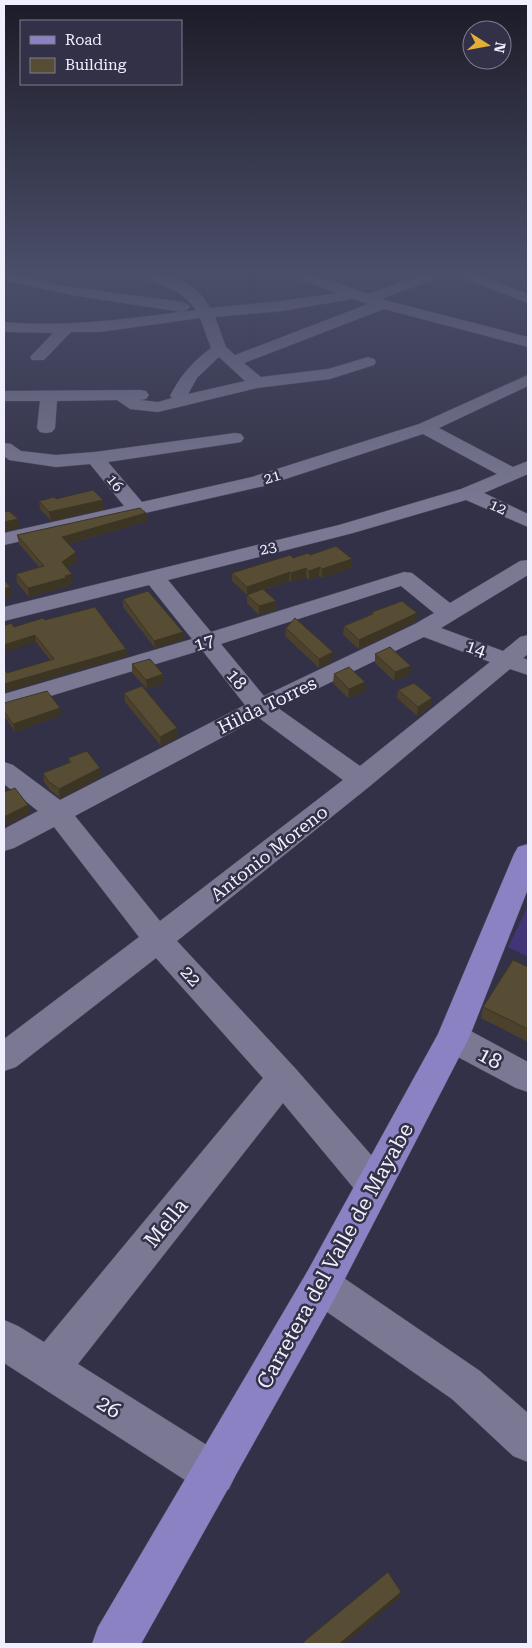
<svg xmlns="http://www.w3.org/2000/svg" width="532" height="1648" font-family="'Roboto Serif',serif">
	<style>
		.green { fill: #413477 }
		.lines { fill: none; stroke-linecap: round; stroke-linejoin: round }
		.minor-casing { stroke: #4e4c5f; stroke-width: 1 }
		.major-casing { stroke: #4e4c5f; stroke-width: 1 }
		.minor { fill: #7a7892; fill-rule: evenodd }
		.major { fill: #8a82c3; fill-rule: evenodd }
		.wall { fill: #4b412d }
		.shaded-wall { fill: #3d3524 }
		.building { fill: #574c34; stroke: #3d3524 }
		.labels { text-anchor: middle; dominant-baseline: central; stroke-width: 5; stroke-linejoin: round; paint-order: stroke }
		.far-street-label { font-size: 15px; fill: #f0effe; stroke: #333147 }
		.street-label { font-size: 18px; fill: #f0effe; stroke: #333147 }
		.near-street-label { font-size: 21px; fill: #f0effe; stroke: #333147 }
	</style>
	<rect width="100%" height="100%" fill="#333147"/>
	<path class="green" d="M528,906V957L508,947Z"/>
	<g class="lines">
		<g class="minor-casing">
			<path id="minor" d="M4,274H12L71,287L182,302L187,304L190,307L187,310L182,312L71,295L4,280Z
				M140,274C158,272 184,279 198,292C203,296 207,303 210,308L282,301L337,293L294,277L292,274H311L368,294L424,274H443L441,277L381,299L528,337V347L384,309L244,363L261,377L328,369L368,357L374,359L376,362L374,365L330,379L257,388L158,412L130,409L117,400L57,401L55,428L52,432L46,433L40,432L37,428L40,401H4V391L140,390L146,391L149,395L146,399L140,400L158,402L172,398L170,396C180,376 193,361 211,348L200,318L100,332H71L44,360H32L30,357L53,333L4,332V322C69,328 132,318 196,310C183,291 163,285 142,277ZM353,299L368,304L235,355L226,347L215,317L282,311ZM219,357L245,381L188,394L197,378Z
				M458,274H477L528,294V303L460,277Z
				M528,375V386L439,428L513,467L528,461V474L484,493L528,514V527L466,500L353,533L168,580L211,632L404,572L412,573L450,603L520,561L528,560V575L441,628L503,651L520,637L528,635V654L523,658L528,660V675L510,669L370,786L177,941L295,1068L387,1173L392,1185L387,1197L374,1201L361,1197L283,1103L78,1364L229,1459L236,1474L229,1489L214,1496L199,1489L4,1363V1320L18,1326L44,1342L263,1078L156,958L16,1067L4,1071V1039L139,937L54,827L14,848L4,851V829L38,811L4,784V762L13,765L60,800L245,705L202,650L4,710V694L192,639L149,585L4,621V607L339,525L461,489L497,474L423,434L264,486L4,545V533L124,506L90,464L56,467L9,460L4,456V443L11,444L21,451L56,455L95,452L235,433L241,434L244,438L241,442L235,443L108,462L142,502L252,477L419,424ZM401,586L434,613L415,624L264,696L221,644ZM424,637L490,662L360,766L278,708ZM259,718L343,780L160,921L75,816Z
				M453,1025L465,1028L528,1062V1092L516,1088L441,1048L437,1038L441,1028Z
				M321,1266L335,1272L480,1371L528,1413V1462L513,1456L452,1399L307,1298L302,1285L307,1272Z"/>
		</g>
		<g class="major-casing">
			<path id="major" d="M528,844V889L469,1038L335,1298L141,1644H92L98,1627L307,1272L438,1034L514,854L518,847Z"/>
		</g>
		<use href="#minor" class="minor"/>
		<use href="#major" class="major"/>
	</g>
	<path class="wall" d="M56,499L104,509L51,521L40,509L39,501Z
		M146,513L147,521L68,544L77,561L67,568L73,583L67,585V586L29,597L17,583L16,574L39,567L19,544L17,535Z
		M310,555L351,568L322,578L319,576L309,580L306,577L291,582L289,581L263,590L276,601V610L259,615L247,603V595L232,581V573L293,558Z
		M123,599L183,640L155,648L123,607Z
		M372,612L417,613L416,621L359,649L343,635L344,626L371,614Z
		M45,620L127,656L4,692V668L7,673L50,660L36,642L14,627Z
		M286,628L332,661L319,668L285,636Z
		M375,654L410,674L394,681L375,663Z
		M132,664L163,674L164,683L147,689L132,673Z
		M334,674L365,691L348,698L333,683Z
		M398,690L430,707L417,716L397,698Z
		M124,693L177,728L178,737L161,746L125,702Z
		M4,703L61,715L15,732L4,716Z
		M68,758L101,777L60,798L50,790L44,782L43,773L69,763Z
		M528,967V1042L481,1018L483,1007Z"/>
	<path class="shaded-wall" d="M103,500L104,509L51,521L49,512Z
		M146,513L147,521L63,545L62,537Z
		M18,519L19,528L4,531V522Z
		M76,552L77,561L64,570L62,562Z
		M352,559L351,568L322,578V569Z
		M320,567L319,576L309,580V571Z
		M306,568V577L291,582V573Z
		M290,572L289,581L247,595V587Z
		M72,574L73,583L67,585V586L29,597L28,588Z
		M10,587L12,596L4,598V589Z
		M276,601V610L259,615V606Z
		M417,613L416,621L359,649V640Z
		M183,632V640L155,648L154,641Z
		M35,635L36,642L4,653V645Z
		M126,649L127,656L4,692V684Z
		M333,652L332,661L319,668V659Z
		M411,666L410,674L394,681L395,672Z
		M163,674L164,683L147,689L146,680Z
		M365,682V691L348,698L349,689Z
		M432,698L430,707L417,716L418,707Z
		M60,708L61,715L15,732L13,724Z
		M177,728L178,737L161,746L160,737Z
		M100,768L101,777L60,798L59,789Z
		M28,805L30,813L4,826V817Z
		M401,1592L399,1598L344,1644H339Z"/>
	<path class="building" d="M93,490L103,500L49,512L39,501L54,497L56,499Z
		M140,508L146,513L62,537L76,552L62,562L72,574L65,576L66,578L28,588L16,574L44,566L17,535Z
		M9,511L18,519L4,522V512Z
		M336,546L352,559L322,569L320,567L309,571L306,568L291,573L290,572L247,587L232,573L290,555L293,558L308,553L310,555Z
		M4,579L10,587L4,589Z
		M263,589L276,601L259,606L247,595Z
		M148,591L183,632L154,641L123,599Z
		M402,601L417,613L359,640L344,626L373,614L372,612Z
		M95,607L126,649L4,684V668L7,673L54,659L35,635L4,645V626L11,623L14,627L43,618L45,620Z
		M295,618L333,652L319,659L286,628Z
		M390,647L411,666L395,672L375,654Z
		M150,659L163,674L146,680L132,664Z
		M349,667L365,682L349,689L334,674Z
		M414,683L432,698L418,707L398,690Z
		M142,686L177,728L160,737L124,693Z
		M47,691L60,708L13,724L4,711V703Z
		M87,751L100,768L59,789L48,781L43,773L71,762L68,758Z
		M15,788L28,805L4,817V792Z
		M513,960L528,967V1029L483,1007Z
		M388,1572L401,1592L339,1644H301Z"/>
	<linearGradient id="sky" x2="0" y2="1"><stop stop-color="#1c1b27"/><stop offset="0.54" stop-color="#4a4e69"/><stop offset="1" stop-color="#4a4e69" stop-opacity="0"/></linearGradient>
	<rect width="532" height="504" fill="url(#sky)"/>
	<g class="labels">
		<g class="far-street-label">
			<text transform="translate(272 477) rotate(-17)">21</text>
			<text transform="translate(115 483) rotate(51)">16</text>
			<text transform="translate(498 507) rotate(25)">12</text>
			<text transform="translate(268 548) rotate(-14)">23</text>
		</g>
		<g class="street-label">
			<text transform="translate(204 642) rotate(-17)">17</text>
			<text transform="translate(476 648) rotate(20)">14</text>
			<text transform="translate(237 679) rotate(50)">18</text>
			<text transform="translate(267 705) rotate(-26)">Hilda Torres</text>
			<text transform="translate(269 853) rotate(-38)">Antonio Moreno</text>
			<text transform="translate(191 976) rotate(48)">22</text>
		</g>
		<g class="near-street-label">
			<text transform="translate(490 1058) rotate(28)">18</text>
			<text transform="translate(166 1223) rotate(-51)">Mella</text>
			<text transform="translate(335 1256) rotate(-61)">Carretera del Valle de Mayabe</text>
			<text transform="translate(109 1407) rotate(33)">26</text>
		</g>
	</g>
	<rect width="532" height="1648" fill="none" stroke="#f0effe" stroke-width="10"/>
	<rect x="20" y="20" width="162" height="65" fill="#333147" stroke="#7f7d90"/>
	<rect x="30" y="36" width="25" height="8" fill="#8a82c3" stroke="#7f7d90"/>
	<text x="65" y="45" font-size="15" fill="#f0effe">Road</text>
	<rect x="30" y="58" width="25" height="15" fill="#574c34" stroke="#7f7d90"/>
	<text x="65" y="70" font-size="15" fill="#f0effe">Building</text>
	<g transform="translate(487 45) rotate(101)"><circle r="24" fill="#333147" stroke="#7f7d90"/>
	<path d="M0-4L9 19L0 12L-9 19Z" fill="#e2af34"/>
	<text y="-8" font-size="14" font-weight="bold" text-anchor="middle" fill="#f0effe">N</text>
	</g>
</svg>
